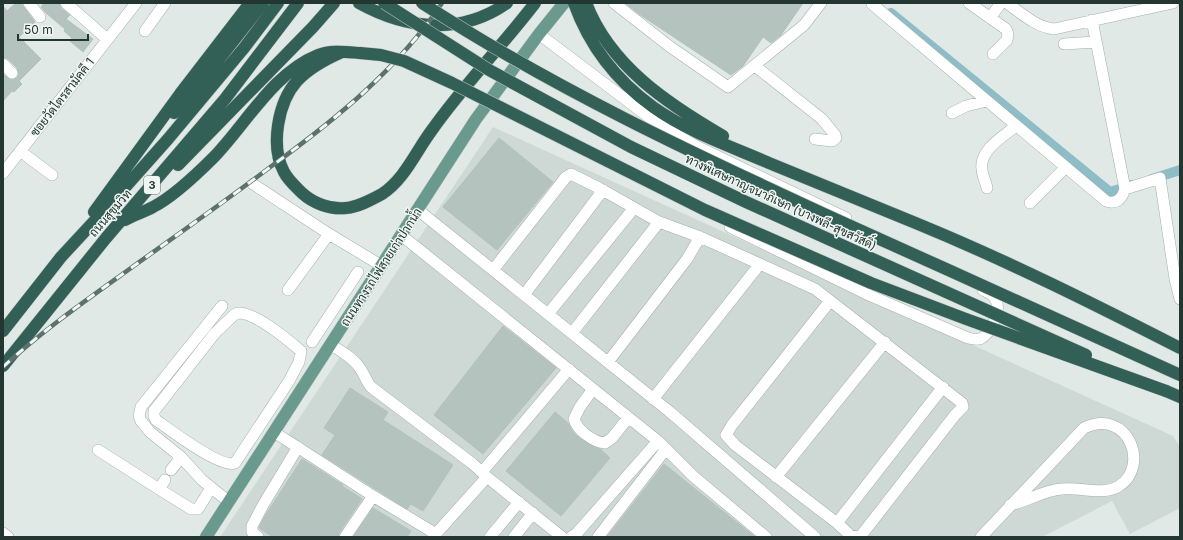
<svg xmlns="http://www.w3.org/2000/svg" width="1183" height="540" font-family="Inter,Sarabun,sans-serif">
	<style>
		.built { fill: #ced8d4 }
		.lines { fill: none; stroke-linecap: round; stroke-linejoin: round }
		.canal { stroke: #8ebdc7; stroke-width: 10 }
		.building { fill: #b5c3be; stroke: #b3c1bc }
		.minor-casing { stroke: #a4b0ab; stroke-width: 12 }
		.major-casing { stroke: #bdc3c1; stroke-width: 13 }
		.highway-casing { stroke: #bdc3c1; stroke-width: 13 }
		.minor { stroke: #fff; stroke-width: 11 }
		.major { stroke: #6a998d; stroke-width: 12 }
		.highway { stroke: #325f56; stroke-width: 12 }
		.rail-casing { stroke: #5d726d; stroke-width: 4.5 }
		.rail { stroke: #eff6f3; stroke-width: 3; stroke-dasharray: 9; stroke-linecap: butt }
		.highway-bridge-casing { stroke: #bdc3c1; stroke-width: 13; stroke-linecap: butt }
		.highway-bridge { stroke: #325f56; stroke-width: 12 }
		.labels { text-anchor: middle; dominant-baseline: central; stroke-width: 3; stroke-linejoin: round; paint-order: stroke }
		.shield { fill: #eff6f3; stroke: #60706b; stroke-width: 1 }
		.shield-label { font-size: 11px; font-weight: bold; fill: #233631 }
		.street-label { font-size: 12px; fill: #233631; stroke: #eff6f3 }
	</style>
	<rect width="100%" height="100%" fill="#e0e9e5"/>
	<path class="built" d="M493,127L1173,436L1180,447V508L1130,534L1112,501L1042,537H220Z"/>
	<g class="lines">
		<path class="canal" d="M891,13L1110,192L1132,185
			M1152,179L1180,170"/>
	</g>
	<path class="building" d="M16,3H21L35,22L19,37L41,59L19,81L22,84L14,92L12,91L3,101V74L11,80L17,78L19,74L17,68L8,59L3,57V6L7,11Z
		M44,3H59L61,8L70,15L66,19L93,39L83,52L70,41L72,38L64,31L65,29L46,13L41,7Z
		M625,3H803L781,35L771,43L763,37L743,66L731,75L639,14Z
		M499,138L553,182L497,250L443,207Z
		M503,326L556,368L483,454L434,415Z
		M350,388L388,412L383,420L453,465L423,511L411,504L407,509L322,455L335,435L324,428Z
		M555,412L568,423L573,432L582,440L600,449L610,458L561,516L506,471Z
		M302,459L343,485L342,486L362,499L339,533L338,537H273L259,528L265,516Z
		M664,464L729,516L755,537H607Z
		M373,508L411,531L407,537H353Z"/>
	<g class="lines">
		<g class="minor-casing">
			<path id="minor" d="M29,3L40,17
				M66,3L107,39
				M614,3L669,46L728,87L804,25L821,3
				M969,3L1006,29L1008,34L1007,40L993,54
				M1007,3C1021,13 1036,27 1054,29L1173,3
				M872,4L1106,201C1116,205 1122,199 1125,189L1092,20
				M990,18L1001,3
				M145,31L165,3
				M539,34L658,124L696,146L846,218
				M1064,44L1096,42
				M3,64L12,73
				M755,66L822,119L835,135L836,138L832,141L815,139
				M952,113L966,106L986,101
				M20,151L52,175
				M3,173L136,3
				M253,184L329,234L382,266
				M987,188C986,182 982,175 982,169C979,150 1004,136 1016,126
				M1125,189L1160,178L1175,279L1180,299
				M1030,203L1066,167
				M418,210L670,412L815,537
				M730,227L869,295L968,338C972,339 976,340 980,339C992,333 1003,308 994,297C992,294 987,292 983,290
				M401,235L658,441L693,476L766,537
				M700,237L815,289L962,403L963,407L955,415L860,537
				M493,270L566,177L571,174L599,188L659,222L700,237L687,259L608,362
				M288,290L329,234
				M524,295L603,190
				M830,301L732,425L726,435L735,445L837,523
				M222,306L141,407L139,416L141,421L150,432L181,457L202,480L229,502
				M238,313C255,312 288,340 301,351L299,362L289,381L235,463C221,469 169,429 156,420L154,416V411L215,333L234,315Z
				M548,314L634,208
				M572,333L659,222
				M312,342L358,272
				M330,345C339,349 354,359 359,367C364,373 366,381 371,387L473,464L487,477L562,537
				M593,389L580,407L574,419C577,430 593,442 605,443L612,438L628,418
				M653,399L760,264
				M274,432L373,496L436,534
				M98,450L159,489
				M171,470L181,457
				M482,472L569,369
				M776,477L885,342
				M165,480L159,489L191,509H198L211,488
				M3,533L8,537
				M258,537L252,532V526L263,505L298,447
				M345,537L373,496
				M433,537L487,477
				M490,537L519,502
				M514,537L533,513
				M571,537L577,533L658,441
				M598,537L666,449
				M858,537L850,535L837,523L943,387
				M981,537L1084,428C1129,407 1150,467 1119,486C1103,496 1081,487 1062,489C1044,490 1028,501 1010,505"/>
		</g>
		<g class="major-casing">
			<path id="major" d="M206,537L476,119L539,34L564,3"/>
		</g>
		<g class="highway-casing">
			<path id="highway" d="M359,3C406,29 460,36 507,3
				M574,3C589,45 617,81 653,107C688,132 730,146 769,163C819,183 868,204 918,224C1008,261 1094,304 1180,348
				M586,3C610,66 668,104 723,136
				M342,52C326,59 310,67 297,81C278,102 270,146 284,172C288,180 295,186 302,193C313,203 330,210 346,208C358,207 371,200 382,194C405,179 416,151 432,130C463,86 502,46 535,3
				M174,113L205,77L263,3
				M178,165L313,27L334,3
				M94,212L180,94L250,3
				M125,220C134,215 144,212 153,207C173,197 198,173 214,157C246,124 273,73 318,55C331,50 346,52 360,53
				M3,331L61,257L112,202L168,139L244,48L278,3
				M3,366L106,238L225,99L298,3
				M1166,391L1180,397"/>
		</g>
		<use href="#minor" class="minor"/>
		<use href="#major" class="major"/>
		<use href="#highway" class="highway"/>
		<g class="rail-casing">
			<path id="rail" d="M3,367C41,332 82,303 124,273C174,237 224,202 273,165C336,119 398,69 442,3"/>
		</g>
		<use href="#rail" class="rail"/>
		<g class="highway-bridge-casing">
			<path id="highway-bridge" d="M384,3L489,70L631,147L746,202L1086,355
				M422,3C553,88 694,154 835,219C950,271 1065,322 1180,375
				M360,53L381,55L404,61L452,83L705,210L871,283L966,319L1166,391"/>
		</g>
		<use href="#highway-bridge" class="highway-bridge"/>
	</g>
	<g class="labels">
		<rect class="shield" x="144" y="176" width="16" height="18" rx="3"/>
		<g class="shield-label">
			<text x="152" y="185">3</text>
		</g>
		<g class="street-label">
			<text transform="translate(62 97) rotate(-52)">ซอยวัดไตรสามัคคี 1</text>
			<text transform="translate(781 202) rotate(25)">ทางพิเศษกาญจนาภิเษก (บางพลี-สุขสวัสดิ์)</text>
			<text transform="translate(110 213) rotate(-49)">ถนนสุขุมวิท</text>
			<text transform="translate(381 267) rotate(-57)">ถนนทางรถไฟสายเก่าปากน้ำ</text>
		</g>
	</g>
	<rect width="1183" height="540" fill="none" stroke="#233631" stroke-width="8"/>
	<path d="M18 34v6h70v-6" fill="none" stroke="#233631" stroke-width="2"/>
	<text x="24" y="34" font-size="12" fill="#233631" stroke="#eff6f3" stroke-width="3" paint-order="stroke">50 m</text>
</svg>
